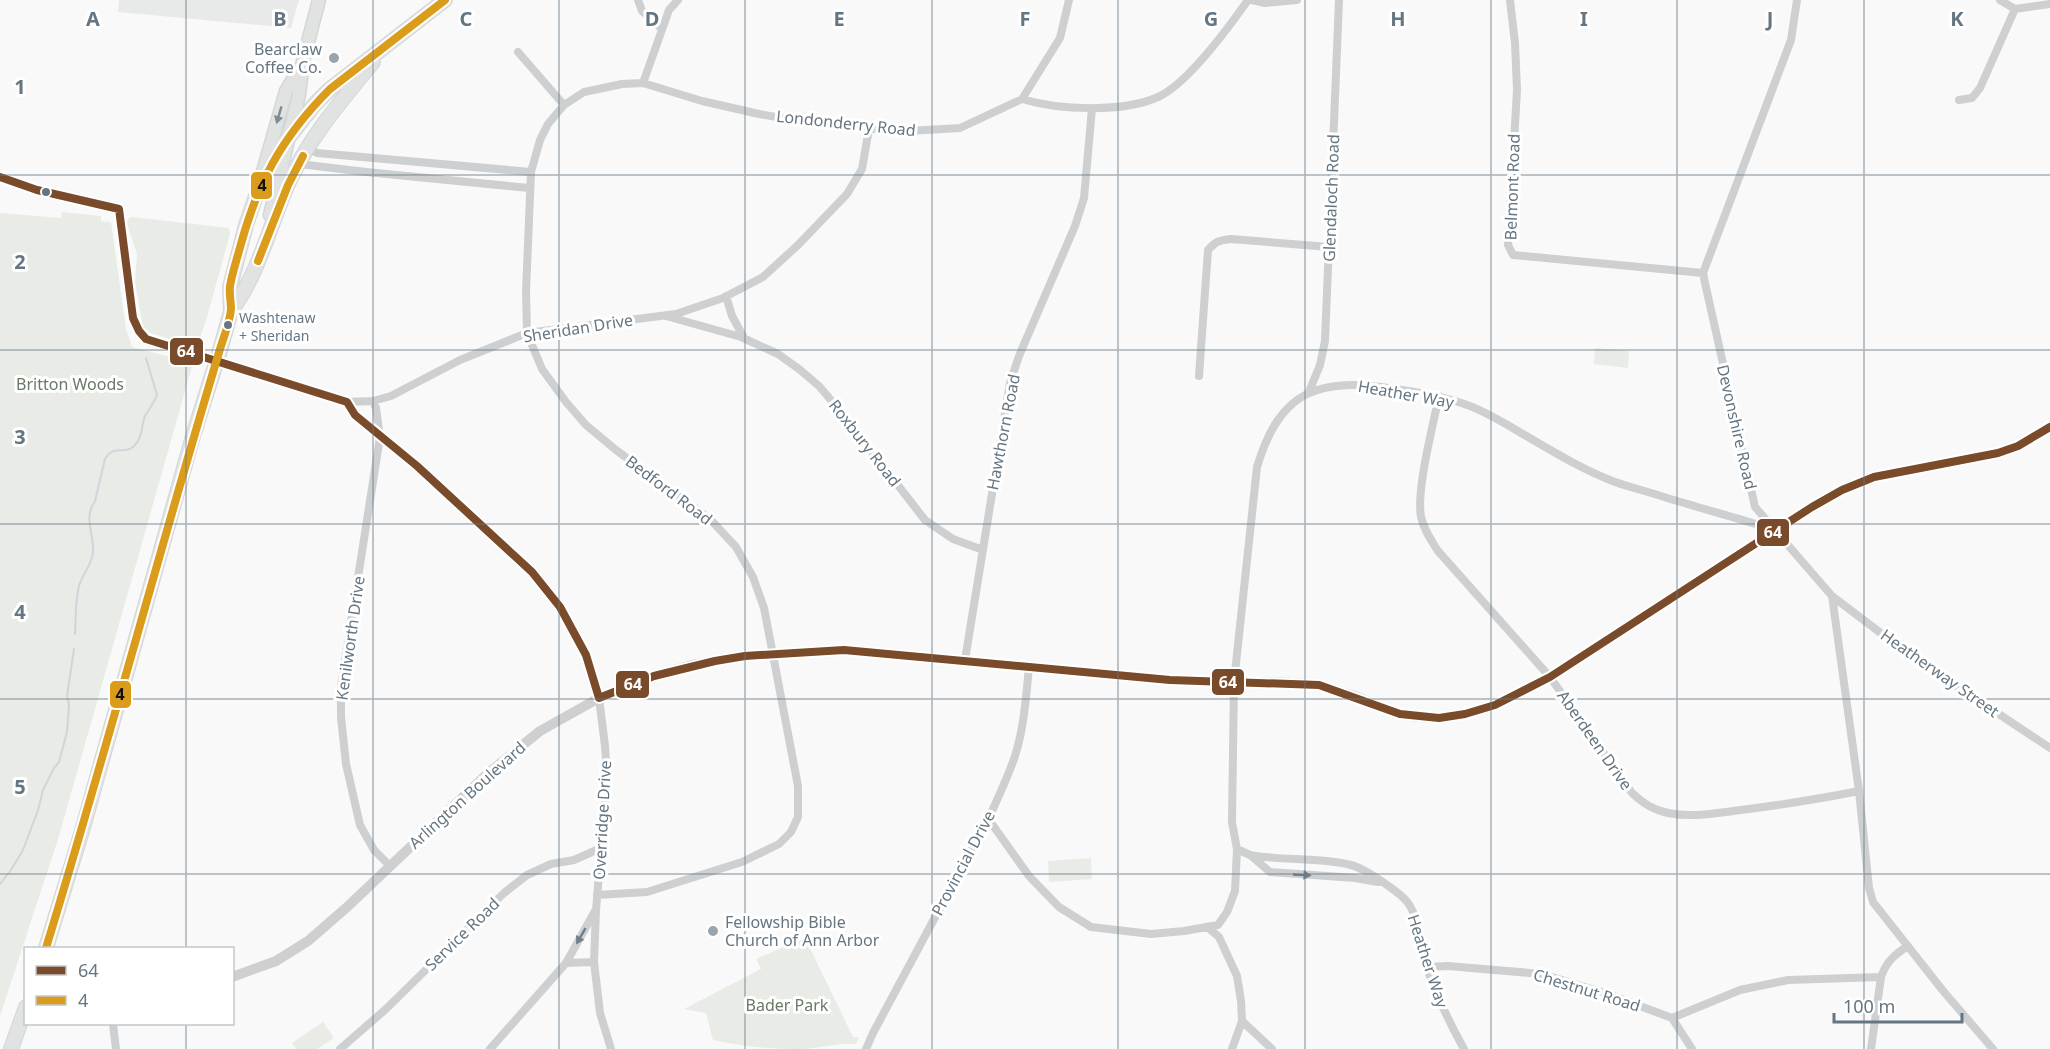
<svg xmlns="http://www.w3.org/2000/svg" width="2050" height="1049" font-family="'Noto Sans',sans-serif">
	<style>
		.built { fill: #e8e9e9 }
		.green { fill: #e8ebe6 }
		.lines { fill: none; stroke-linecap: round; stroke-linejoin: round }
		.stream { stroke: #ced6d9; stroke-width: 2 }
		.secondary-casing { stroke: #d5d6d7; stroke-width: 15 }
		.primary-casing { stroke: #d5d6d7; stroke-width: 16 }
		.minor { stroke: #cecfd0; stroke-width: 8 }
		.tertiary { stroke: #cecfd0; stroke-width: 10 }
		.secondary { stroke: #e1e2e2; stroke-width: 12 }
		.primary { stroke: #e1e2e2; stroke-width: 14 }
		.bus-1-casing { stroke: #fff; stroke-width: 12 }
		.bus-2-casing { stroke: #fff; stroke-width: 12 }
		.bus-1 { stroke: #7a4b2a; stroke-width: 8 }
		.bus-2 { stroke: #da9c1a; stroke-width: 8 }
		.oneway { fill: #7e8c96 }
		.oneway2 { fill: #707f8b }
		.grid { fill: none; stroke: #657683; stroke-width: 1.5; stroke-opacity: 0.55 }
		.poi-dot { fill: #99a4ac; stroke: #fff; stroke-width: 2 }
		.bus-dot { fill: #657683; stroke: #fff; stroke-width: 2 }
		.labels { text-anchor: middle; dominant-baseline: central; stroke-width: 6; stroke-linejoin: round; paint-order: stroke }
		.bus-label { font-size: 14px; fill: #657683; stroke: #fff; text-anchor: start }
		.poi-label { font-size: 16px; fill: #657683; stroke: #fff; text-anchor: end }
		.street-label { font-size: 16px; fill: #657683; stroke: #fff }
		.park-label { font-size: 16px; fill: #687a64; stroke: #fff }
		.grid-label { font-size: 20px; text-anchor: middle; font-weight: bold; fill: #657683; stroke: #fff; stroke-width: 6; stroke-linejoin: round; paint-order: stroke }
		.line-badge { stroke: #fff; stroke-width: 2 }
		.badge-label { font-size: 16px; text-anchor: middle; font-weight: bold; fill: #fff }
		.pale-badge-label { font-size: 16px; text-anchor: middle; font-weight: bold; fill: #111 }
	</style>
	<rect width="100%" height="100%" fill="#f9f9f9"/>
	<path class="built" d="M119,0H299L291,28L118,12Z"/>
	<path class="green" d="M62,212L101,216V221L111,222L126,329L132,347L193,363L59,836L0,1016V213L61,218Z
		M132,217L229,228L230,234L207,317L200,338L194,347L151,333L143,327L135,282L137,254L127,224L128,219Z
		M1595,348L1629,351L1628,368L1594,364Z
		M1091,858L1092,879L1049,882L1048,861Z
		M805,938L853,1037H859L856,1044C838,1043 821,1048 803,1049C770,1049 746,1047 713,1040L706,1013L684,1009L761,969L756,959Z
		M323,1022L334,1038L317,1049H296L292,1043Z"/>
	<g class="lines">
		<path class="stream" d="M75,634C76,618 75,602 79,586C82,574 93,564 93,551C94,533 83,518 95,501L105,459C114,444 123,455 133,447C143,439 141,426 145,416C149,409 154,403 157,395L146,358
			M0,884L11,870L23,850L38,810L43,790L54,768L59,762L67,732L69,705L67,696L74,649"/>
		<g class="secondary-casing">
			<path id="secondary" d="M262,175L286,91L300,68
				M270,215L299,95L303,61L319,0"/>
		</g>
		<g class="primary-casing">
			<path id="primary" d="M231,311C259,273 269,228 287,186C308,139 341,101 373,62
				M46,948L82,831L193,436L221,347L231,311L230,287L246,225L256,196L278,151L314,105L330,89L445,0
				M11,1049L26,1007"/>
		</g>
		<path class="minor" d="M638,0L642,11L662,29
			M1252,0L1265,3L1297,0
			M1510,0L1515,43L1517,90L1508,245L1513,255L1703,273
			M1797,0L1791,40L1703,273L1705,283L1755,507L1832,596L1859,791L1869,888L1873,902L1944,992L1993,1049
			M2000,0L2015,9L2050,4
			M518,52L564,105
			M643,83L669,10L678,0
			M1022,99L1060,38L1069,0
			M1959,100L1972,98L1980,88L2015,9
			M307,148L317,153L531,172
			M299,164L366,172L529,188
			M0,177L37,190L119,209L133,318C137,329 139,335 150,341L347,402L373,401L391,396L460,360L527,333L676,314L723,298L763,277L798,245L847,194L862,169L869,129
			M726,296L732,316L744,338
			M666,316L741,337L778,354L799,369L819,386L841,412L925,520L953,539L983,550
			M1199,376L1208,250C1216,241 1220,240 1231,239L1329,247
			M1309,392L1320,365L1325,341L1339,0
			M1439,396C1433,426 1416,490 1421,517C1424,530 1431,540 1438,551L1550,677L1632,793C1643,803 1653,810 1668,813C1691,818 1717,813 1741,810C1780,805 1819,799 1859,791
			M373,401L376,408L380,437L341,686V717L346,764L360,825L374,850L390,866
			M347,402L355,415L380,437L417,466L532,572L560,607L586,655L599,698L605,746L607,775L596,910L594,962L600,1013L611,1049
			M1832,596L1907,653L2050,748
			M965,660L1010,383L1019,356L1075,226L1084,198L1092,108
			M987,817L1029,876L1059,907L1091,927L1151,934L1184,931L1218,925L1227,912L1235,891L1237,849L1232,822L1234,682L1257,467C1280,389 1320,377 1395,389C1421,393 1446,397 1470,406C1488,413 1506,424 1523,434C1552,451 1583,470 1615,482C1632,488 1650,492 1667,498C1704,509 1740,519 1776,530
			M1237,849L1250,855L1270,872L1355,878L1378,882
			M1250,855C1283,861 1318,857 1351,865C1364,868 1401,893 1408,903C1420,920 1420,946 1426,965C1436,995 1449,1022 1464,1049
			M597,895L647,892L742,862L779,844L791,832L798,817V786L764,608L753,577L736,547L710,519L616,450L586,425L566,402L542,369L527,333L526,291L531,172L540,140L548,124L564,105L584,92L622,84L643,83L702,101L759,114L816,124L908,131L960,128L1022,99C1058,110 1123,113 1158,97C1187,84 1229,27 1248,0
			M1207,927L1219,937L1237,976L1241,1001L1242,1021L1232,1049
			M566,963L594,962
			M1427,967L1448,966L1542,974L1608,994L1672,1018L1692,1049
			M1672,1018L1740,990L1788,980L1881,977
			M1242,1021L1272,1049
			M113,1024L116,1049
			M340,1049L386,1009L504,893L527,875L551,864L574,860L601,848
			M490,1049L566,963L595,911
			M866,1049L873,1033L993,809C1001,791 1009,774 1015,756C1024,728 1026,697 1029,667
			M1871,1049L1881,977C1886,962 1895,954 1908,946"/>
		<path class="tertiary" d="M232,977L276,961L308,941L346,908L486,775L540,731L599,698L654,676L692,665L745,656L844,650L1170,680L1297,683L1319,685L1358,697L1392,712L1417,717L1439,718L1465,714L1495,705L1550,677L1812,507L1842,490L1874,477L1998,453L2018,446L2050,427"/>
		<use href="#secondary" class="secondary"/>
		<use href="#primary" class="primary"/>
		<g class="bus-1-casing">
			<path id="bus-1" d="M0,177L37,190L119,209L133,318L139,331L146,339L347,402L355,415L417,466L532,572L560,607L586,655L599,698L654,676L715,661L745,656L844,650L1170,680L1319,685L1400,714L1439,718L1465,714L1495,705L1550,677L1812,507L1842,490L1874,477L1998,453L2018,446L2050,427"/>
		</g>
		<g class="bus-2-casing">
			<path id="bus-2" d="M258,261L288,185L303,156
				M46,948C107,749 160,548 220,349C224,336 230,322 231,309C231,301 229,294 230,286C232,274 236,262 239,251C257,183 281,138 330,89L445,0"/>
		</g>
		<use href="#bus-1" class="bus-1"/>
		<use href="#bus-2" class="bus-2"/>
	</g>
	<defs><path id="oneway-solid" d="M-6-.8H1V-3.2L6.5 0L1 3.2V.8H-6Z" transform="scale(1.5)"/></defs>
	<use class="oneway" href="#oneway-solid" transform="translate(279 115) rotate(106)"/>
	<g class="oneway2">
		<use href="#oneway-solid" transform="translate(1302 875) rotate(3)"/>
		<use href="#oneway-solid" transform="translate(581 936) rotate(120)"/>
	</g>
	<path class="grid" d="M186,0V948M373,0V1049M559,0V1049M745,0V1049M932,0V1049M1118,0V1049M1305,0V1049M1491,0V1049M1677,0V1049M1864,0V1049M0,175H2050M0,350H2050M0,524H2050M0,699H2050M0,874H2050M186,1024V1049"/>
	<g class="poi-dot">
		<circle cx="334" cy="58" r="6"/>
		<circle cx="713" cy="931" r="6"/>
	</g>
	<g class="bus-dot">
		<circle cx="46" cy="192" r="5"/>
		<circle cx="228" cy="325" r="5"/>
	</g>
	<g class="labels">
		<g class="bus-label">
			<text x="239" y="317">Washtenaw<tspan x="239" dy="18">+ Sheridan</tspan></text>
		</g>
		<g class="poi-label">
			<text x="322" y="49">Bearclaw<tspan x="322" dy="18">Coffee Co.</tspan></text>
			<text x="725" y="922" text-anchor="start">Fellowship Bible<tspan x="725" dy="18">Church of Ann Arbor</tspan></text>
		</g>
		<g class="street-label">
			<text transform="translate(846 123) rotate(6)">Londonderry Road</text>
			<text transform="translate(1512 187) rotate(-88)">Belmont Road</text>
			<text transform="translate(1331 198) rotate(-88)">Glendaloch Road</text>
			<text transform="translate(578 328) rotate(-9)">Sheridan Drive</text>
			<text transform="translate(1406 394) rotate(10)">Heather Way</text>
			<text transform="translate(1737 427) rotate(77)">Devonshire Road</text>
			<text transform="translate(1003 432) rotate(-79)">Hawthorn Road</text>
			<text transform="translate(865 443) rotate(52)">Roxbury Road</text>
			<text transform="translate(669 490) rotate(37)">Bedford Road</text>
			<text transform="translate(350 638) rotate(-82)">Kenilworth Drive</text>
			<text transform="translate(1940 673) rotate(35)">Heatherway Street</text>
			<text transform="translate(1595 740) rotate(55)">Aberdeen Drive</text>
			<text transform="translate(467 795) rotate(-42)">Arlington Boulevard</text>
			<text transform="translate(602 820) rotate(-87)">Overridge Drive</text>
			<text transform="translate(963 863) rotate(-62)">Provincial Drive</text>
			<text transform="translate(462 934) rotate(-44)">Service Road</text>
			<text transform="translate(1428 961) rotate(72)">Heather Way</text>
			<text transform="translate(1587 990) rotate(17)">Chestnut Road</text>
		</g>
		<g class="park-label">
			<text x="70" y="384">Britton Woods</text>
			<text x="787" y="1005">Bader Park</text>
		</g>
	</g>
	<g class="grid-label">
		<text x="93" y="26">A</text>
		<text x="280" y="26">B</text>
		<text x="466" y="26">C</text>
		<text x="652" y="26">D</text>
		<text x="839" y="26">E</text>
		<text x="1025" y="26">F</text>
		<text x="1211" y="26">G</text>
		<text x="1398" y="26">H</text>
		<text x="1584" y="26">I</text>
		<text x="1770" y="26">J</text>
		<text x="1957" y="26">K</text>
		<text x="20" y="94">1</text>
		<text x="20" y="269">2</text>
		<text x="20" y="444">3</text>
		<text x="20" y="619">4</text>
		<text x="20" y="794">5</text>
	</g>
	<g class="line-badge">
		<rect x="250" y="171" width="23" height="29" rx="6" fill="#da9c1a"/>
		<rect x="169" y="337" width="35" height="29" rx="6" fill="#7a4b2a"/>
		<rect x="1756" y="518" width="34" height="29" rx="6" fill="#7a4b2a"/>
		<rect x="1211" y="668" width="34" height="28" rx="6" fill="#7a4b2a"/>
		<rect x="615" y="670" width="35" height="29" rx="6" fill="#7a4b2a"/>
		<rect x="109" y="680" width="23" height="29" rx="6" fill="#da9c1a"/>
	</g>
	<g class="badge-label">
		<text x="186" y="357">64</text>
		<text x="1773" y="538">64</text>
		<text x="1228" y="688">64</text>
		<text x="633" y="690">64</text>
	</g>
	<g class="pale-badge-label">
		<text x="262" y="191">4</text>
		<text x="120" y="700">4</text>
	</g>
	<rect x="24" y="947" width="210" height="78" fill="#ffffff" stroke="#c1c8cd" stroke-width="1.5"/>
	<rect x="36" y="966" width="30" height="9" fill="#7a4b2a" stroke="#c1c8cd" stroke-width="1.5"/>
	<text x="78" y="977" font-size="18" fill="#657683">64</text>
	<rect x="36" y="996" width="30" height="9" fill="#da9c1a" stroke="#c1c8cd" stroke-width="1.5"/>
	<text x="78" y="1007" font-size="18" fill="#657683">4</text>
	<path d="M1834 1013v9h128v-9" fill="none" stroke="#657683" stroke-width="3"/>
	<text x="1843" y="1013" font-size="18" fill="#657683" stroke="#ffffff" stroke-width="4.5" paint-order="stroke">100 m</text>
</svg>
